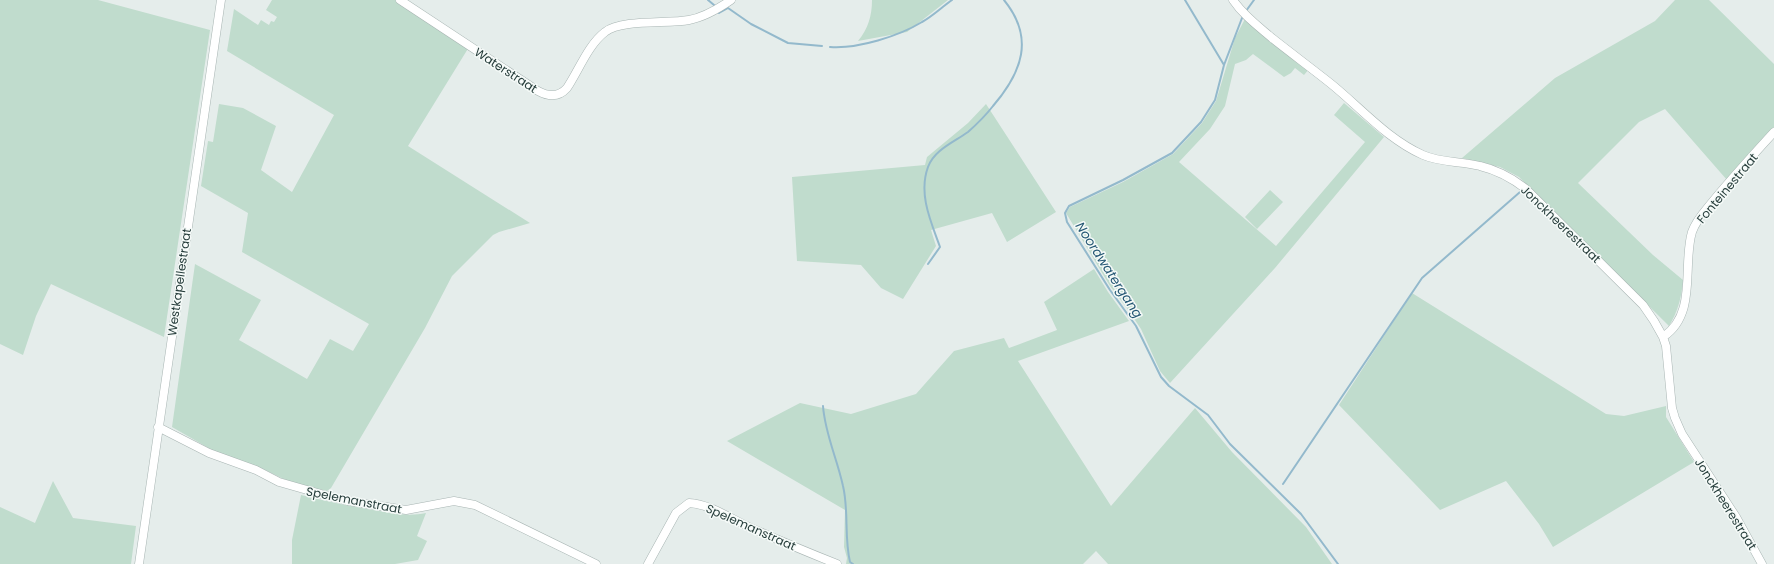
<svg xmlns="http://www.w3.org/2000/svg" width="1774" height="564" font-family="Poppins,sans-serif">
	<style>
		.green { fill: #c0dccd }
		.lines { fill: none; stroke-linecap: round; stroke-linejoin: round }
		.stream { stroke: #93b9cc; stroke-width: 2 }
		.minor-casing { stroke: #a8b5b3; stroke-width: 9 }
		.minor { stroke: #fff; stroke-width: 8 }
		.labels { text-anchor: middle; dominant-baseline: central; stroke-width: 3; stroke-linejoin: round; paint-order: stroke }
		.street-label { font-size: 12px; fill: #263d3b; stroke: #f5faf8 }
		.water-label { font-size: 13px; font-style: italic; fill: #255874; stroke: #f5faf8 }
	</style>
	<rect width="100%" height="100%" fill="#e5edeb"/>
	<path class="green" d="M0,0H98L210,30L164,337L51,284L36,316L23,355L0,344Z
		M272,0H397L469,47L408,146L530,223L499,232L493,235L452,276L425,328L331,488L327,491L290,482L263,469L212,450L172,427L195,264L261,300L239,340L307,379L330,339L353,351L369,324L242,252L248,213L201,186L208,141L213,142L219,104L243,108L276,126L261,170L292,192L334,115L227,51L234,9L258,25L261,20L269,25L271,21L274,22L277,17L266,10Z
		M872,0H948L907,32L858,41C868,29 872,16 872,0Z
		M1675,0H1709L1774,64V127L1727,180L1665,109L1639,122L1578,183L1653,255L1683,280C1682,295 1678,312 1669,326L1519,177L1500,167L1462,158L1555,78L1655,21Z
		M1245,19L1309,69L1304,75L1295,68L1291,73L1284,77L1253,54L1246,60L1235,64L1225,106L1210,129L1179,162L1276,246L1365,142L1334,115L1344,103L1384,137L1275,268L1170,383L1160,371L1141,329L1129,311L1110,286L1066,213L1070,207L1123,182L1173,154L1202,123L1216,101L1235,38Z
		M986,104L1056,212L1007,242L992,213L931,230L936,246L903,299L881,288L861,265L797,261L792,177L925,165L927,157L968,123Z
		M1270,190L1283,202L1257,229L1245,217Z
		M1094,269L1108,292L1129,321L1018,361L1111,506L1195,408L1232,452L1306,527L1332,564H1108L1096,551L1083,564H846L847,558L844,547L845,510L727,441L800,403L851,414L916,394L954,351L1004,338L1009,348L1057,330L1044,302Z
		M1412,293L1606,414L1624,416L1666,406V417L1694,462L1553,547L1539,524L1506,481L1440,510L1339,405Z
		M53,481L73,518L136,526L131,564H0V507L35,523Z
		M301,495C325,501 349,506 373,510C391,513 408,517 426,513L417,536L427,541L418,560L395,564H292V540Z"/>
	<g class="lines">
		<path class="stream" d="M708,0L714,5
			M1185,0L1224,65L1215,100L1201,122L1172,153L1123,180L1069,206L1065,213L1067,222L1110,290L1136,326L1161,377L1169,386L1208,415L1230,444L1301,514L1338,564
			M718,11L719,13L728,8L751,24L788,43L822,46
			M1246,11L1254,0
			M830,47C858,49 899,36 922,22C933,16 942,7 952,0
			M1224,65L1242,18
			M928,264L940,247C931,222 918,194 928,167C934,150 954,142 968,132C977,124 986,115 993,106C1022,72 1035,38 1004,0
			M823,406C825,434 837,458 843,486C849,511 844,537 850,562L853,564
			M1283,484L1422,278L1520,192"/>
		<g class="minor-casing">
			<path id="minor" d="M400,0L538,91C549,97 559,97 567,88C579,70 588,45 605,32C621,19 668,24 689,20C705,17 718,9 731,0
				M1233,0C1243,15 1258,26 1272,38C1291,53 1311,68 1330,83C1360,107 1387,139 1423,155C1441,163 1462,161 1480,166C1497,170 1512,178 1526,189L1643,305L1654,321L1663,337L1666,346L1672,408L1675,418L1682,434L1736,517L1762,564
				M1663,337C1698,314 1682,265 1692,232C1696,220 1705,211 1713,201C1732,178 1753,155 1774,132
				M158,427L209,453L256,470L279,482L328,496L348,501L406,510L454,501L475,505L596,564
				M139,564L221,0
				M648,564L676,513L689,503C709,504 730,518 749,527C778,540 807,552 837,564"/>
		</g>
		<use href="#minor" class="minor"/>
	</g>
	<g class="labels">
		<g class="street-label">
			<text transform="translate(506 70) rotate(33)">Waterstraat</text>
			<text transform="translate(1727 188) rotate(-50)">Fonteinestraat</text>
			<text transform="translate(1561 224) rotate(44)">Jonckheerestraat</text>
			<text transform="translate(179 282) rotate(-82)">Westkapellestraat</text>
			<text transform="translate(354 500) rotate(11)">Spelemanstraat</text>
			<text transform="translate(1726 504) rotate(58)">Jonckheerestraat</text>
			<text transform="translate(751 527) rotate(24)">Spelemanstraat</text>
		</g>
		<g class="water-label">
			<text transform="translate(1109 270) rotate(57)">Noordwatergang</text>
		</g>
	</g>
</svg>
